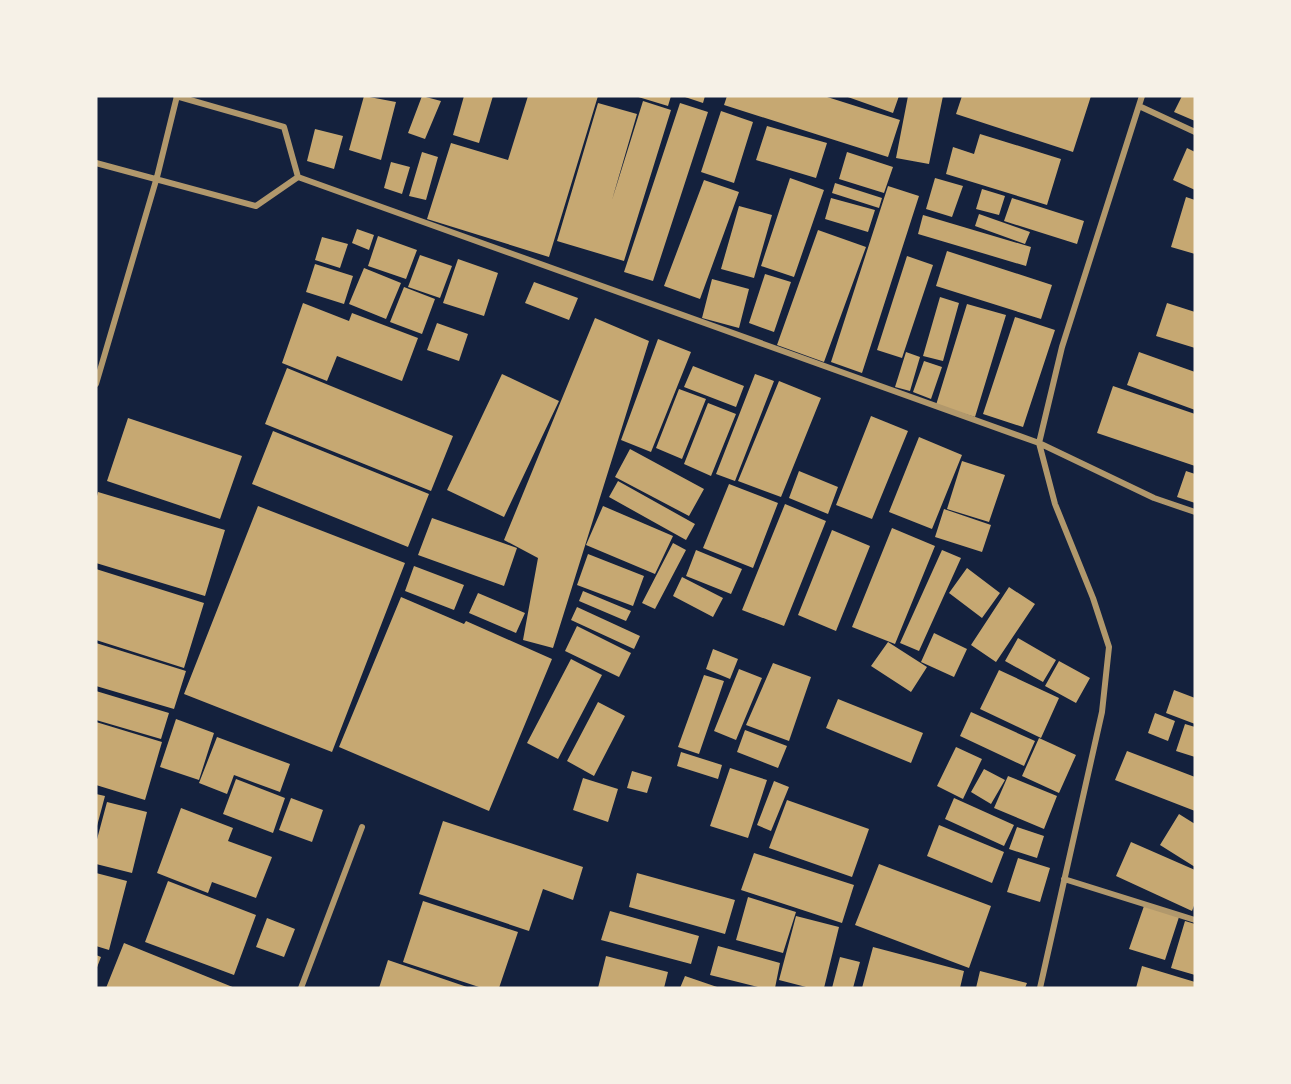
<svg xmlns="http://www.w3.org/2000/svg" width="1291" height="1084" font-family="'Alegreya Sans',sans-serif">
	<style>
		.building { fill: #c6a872 }
		.lines { fill: none; stroke-linecap: round; stroke-linejoin: round }
		.minor { stroke: #b1986c; stroke-width: 6 }
	</style>
	<rect width="100%" height="100%" fill="#14213d"/>
	<path class="building" d="M364,96L396,102L381,160L349,150Z
		M422,96L441,101L425,139L408,133Z
		M464,96H493L479,143L453,135Z
		M528,96H598L549,257L427,219L451,143L508,160Z
		M635,96H671L668,106Z
		M682,96H705L703,103Z
		M727,96H824L900,120L888,157L724,105Z
		M845,96H899L893,113Z
		M908,96H943L929,164L896,158Z
		M962,96H1091L1073,152L956,114Z
		M1182,96H1195V121L1174,112Z
		M643,101L671,110L624,261L557,241L598,103L637,114L612,200Z
		M680,103L708,112L653,281L624,272Z
		M721,111L753,122L734,183L701,172Z
		M767,126L827,143L816,178L756,160Z
		M315,129L343,136L334,169L307,161Z
		M980,134L1061,159L1047,205L946,174L953,147L974,154Z
		M1187,148L1195,152V190L1173,180Z
		M422,152L438,157L426,200L409,196Z
		M847,152L893,167L884,193L839,179Z
		M391,162L410,167L402,194L384,188Z
		M790,178L824,190L794,277L761,266Z
		M935,178L963,186L952,217L926,209Z
		M704,180L739,192L700,299L664,286Z
		M835,183L882,198L879,208L832,193Z
		M888,186L919,196L862,373L831,362Z
		M982,189L1005,196L999,215L976,209Z
		M1186,197L1195,200V254L1171,247Z
		M831,198L875,210L868,232L825,219Z
		M1012,198L1084,221L1077,244L1004,221Z
		M739,206L772,215L754,278L721,269Z
		M979,214L1030,232L1025,244L975,226Z
		M923,215L1031,247L1026,266L918,234Z
		M357,229L374,235L369,250L352,243Z
		M818,230L866,247L824,362L777,345Z
		M378,236L417,250L406,279L368,266Z
		M322,237L348,244L340,268L315,260Z
		M947,251L1052,285L1041,319L936,286Z
		M420,255L452,266L440,298L408,287Z
		M907,256L933,265L902,358L877,350Z
		M458,259L498,273L484,316L443,303Z
		M315,264L353,276L344,304L306,292Z
		M364,268L401,283L386,319L349,304Z
		M765,274L791,282L774,332L749,323Z
		M712,279L749,289L739,328L702,318Z
		M534,282L578,298L569,320L525,303Z
		M404,287L435,299L422,334L390,322Z
		M940,297L959,303L943,361L923,356Z
		M303,303L349,321L352,313L418,338L402,381L337,356L327,381L282,363Z
		M1167,303L1195,312V348L1156,336Z
		M967,304L1006,315L975,417L936,405Z
		M1015,317L1055,330L1023,427L983,414Z
		M595,318L649,341L553,648L523,640L538,558L504,540Z
		M437,323L468,334L459,361L427,350Z
		M658,339L691,352L651,452L621,440Z
		M906,352L920,357L910,391L895,387Z
		M1139,352L1195,372V410L1127,385Z
		M924,361L942,367L931,399L913,392Z
		M693,366L744,386L736,407L684,387Z
		M287,368L453,436L431,491L265,424Z
		M502,374L559,401L504,517L447,490Z
		M755,374L774,381L735,481L716,474Z
		M779,381L821,398L781,497L738,481Z
		M1113,386L1195,414V466L1097,433Z
		M679,389L706,399L682,459L656,448Z
		M708,403L736,414L711,476L684,464Z
		M871,416L908,431L872,519L836,505Z
		M128,418L242,456L220,519L107,481Z
		M273,431L429,494L408,547L252,484Z
		M919,437L962,455L932,529L889,512Z
		M630,449L704,489L689,516L615,477Z
		M962,461L1005,475L989,522L947,509Z
		M799,471L838,487L828,514L789,498Z
		M1186,471L1195,474V503L1177,497Z
		M618,481L695,524L686,540L609,497Z
		M729,484L778,503L753,568L703,548Z
		M98,492L225,530L205,596L96,563V500Z
		M785,504L826,521L784,626L742,610Z
		M258,506L405,563L332,752L184,694Z
		M603,506L673,536L655,574L586,545Z
		M944,509L991,525L982,552L935,537Z
		M432,518L517,548L504,586L418,555Z
		M892,528L935,546L895,644L852,627Z
		M832,530L870,546L836,631L798,615Z
		M673,543L686,550L655,609L642,603Z
		M696,550L742,569L731,594L686,576Z
		M942,550L961,558L919,651L900,643Z
		M588,554L644,576L633,606L577,585Z
		M414,566L464,585L454,610L405,591Z
		M967,568L1000,593L982,618L949,593Z
		M96,569L204,603L184,668L96,640Z
		M682,577L723,598L713,617L673,596Z
		M1009,587L1035,604L996,662L971,645Z
		M583,591L631,611L626,621L579,601Z
		M478,593L525,613L516,633L469,613Z
		M401,597L464,624L466,621L552,659L489,811L339,747Z
		M577,607L640,636L634,649L571,620Z
		M577,626L631,653L619,677L565,651Z
		M934,633L967,649L954,677L921,662Z
		M1018,638L1056,660L1043,682L1005,661Z
		M888,642L927,667L911,692L871,666Z
		M96,643L186,671L174,709L96,686Z
		M713,649L738,659L730,679L706,669Z
		M571,659L602,675L558,759L527,743Z
		M1059,661L1090,678L1076,703L1045,686Z
		M773,663L811,677L789,741L746,725Z
		M739,669L762,678L736,740L714,731Z
		M999,670L1059,698L1041,738L980,709Z
		M704,675L724,681L699,754L678,747Z
		M1174,690L1195,698V724L1166,713Z
		M96,691L169,713L161,739L96,720Z
		M838,699L923,733L911,763L826,728Z
		M598,702L625,716L594,776L567,761Z
		M971,712L1035,741L1024,766L960,736Z
		M1155,713L1175,721L1168,741L1148,733Z
		M176,719L214,733L199,780L160,767Z
		M96,722L162,742L145,800L96,785Z
		M1185,724L1195,727V757L1176,751Z
		M745,730L787,746L778,768L737,752Z
		M217,737L290,764L280,792L234,775L227,794L199,783Z
		M1039,738L1076,755L1059,793L1022,776Z
		M956,747L982,759L963,799L937,786Z
		M1127,751L1195,777V811L1115,780Z
		M681,752L722,765L718,779L677,766Z
		M730,768L767,780L748,838L710,826Z
		M984,769L1005,780L991,804L971,792Z
		M632,771L652,777L647,793L627,788Z
		M1008,776L1057,796L1044,829L994,808Z
		M583,778L618,789L608,822L573,810Z
		M236,779L285,798L273,833L223,814Z
		M774,781L789,787L771,831L757,825Z
		M96,794L105,796L97,826H96Z
		M291,798L323,810L312,842L279,830Z
		M954,798L1014,825L1004,846L945,819Z
		M787,800L869,829L852,877L769,848Z
		M107,802L147,812L132,873L96,864V843Z
		M181,808L233,828L228,841L272,857L256,898L212,882L208,893L157,873Z
		M1179,814L1195,824V867L1160,845Z
		M443,821L583,867L573,900L543,889L529,931L419,894Z
		M939,825L1004,852L992,883L927,856Z
		M1017,827L1044,836L1037,858L1009,849Z
		M1131,842L1195,870V903L1192,911L1116,876Z
		M754,853L854,885L842,923L741,890Z
		M1018,858L1050,868L1040,902L1007,892Z
		M879,864L991,906L969,968L855,925Z
		M96,873L127,881L109,950L96,946Z
		M637,873L735,900L725,934L629,907Z
		M168,881L256,915L234,975L145,942Z
		M748,897L796,912L783,953L736,940Z
		M423,901L518,932L499,988H482L403,962Z
		M1144,906L1179,917L1165,960L1129,949Z
		M610,911L699,936L691,964L601,940Z
		M796,916L839,927L824,988H810L779,980Z
		M267,918L295,929L284,957L256,947Z
		M1185,921L1195,924V975L1171,968Z
		M124,943L235,988H106Z
		M718,946L780,963L775,988H762L710,975Z
		M873,947L964,971L960,988H862Z
		M96,955L101,957L96,970Z
		M606,956L668,972L664,988H598Z
		M840,957L860,962L853,988H832Z
		M388,960L470,988H379Z
		M1142,966L1195,982V988H1136Z
		M980,971L1027,983L1025,988H976Z
		M685,976L720,988H680Z"/>
	<g class="lines">
		<path class="minor" d="M176,96L284,127L298,177
			M1139,106L1195,132
			M96,163L256,206L298,177
			M298,177L1039,443L1154,498L1195,512
			M96,384L157,177L177,96
			M1064,879L1195,920
			M301,988L362,827
			M1040,988L1102,712L1109,647L1093,598L1055,504L1039,443L1062,347L1142,96"/>
	</g>
	<rect width="1291" height="1084" fill="none" stroke="#f6f1e7" stroke-width="195"/>
</svg>
